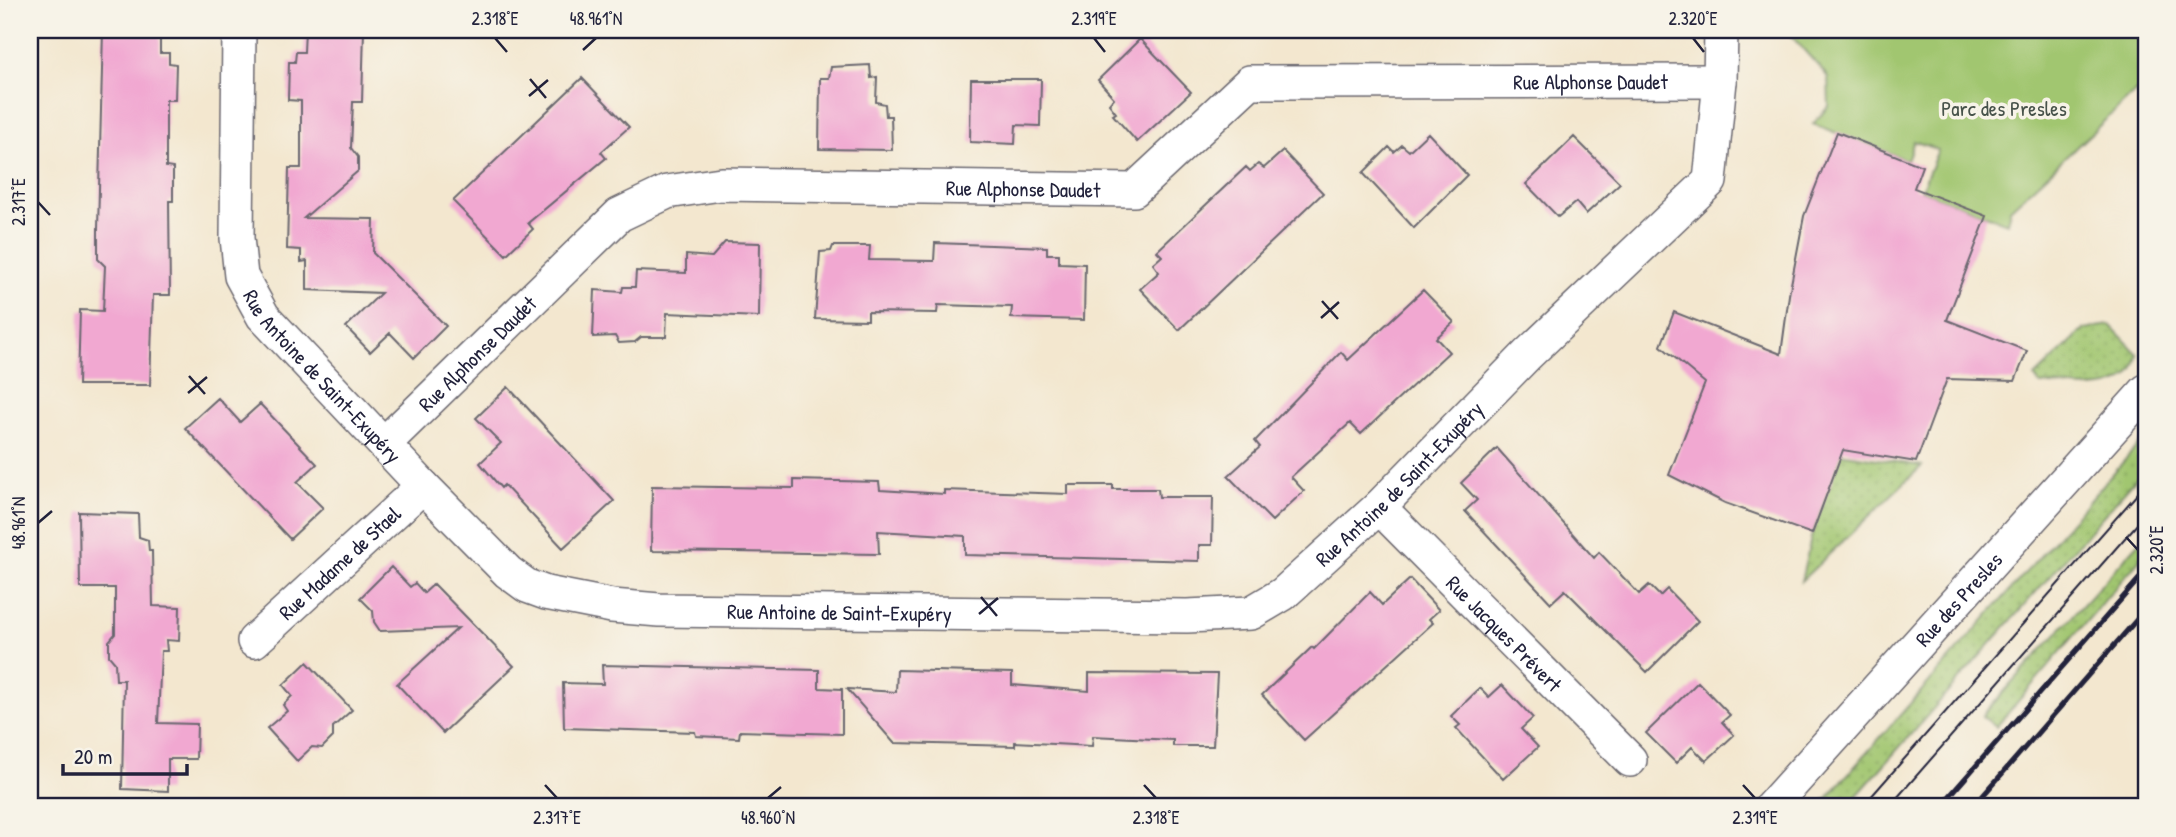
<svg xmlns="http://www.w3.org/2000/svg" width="2176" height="837" font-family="'Patrick Hand',sans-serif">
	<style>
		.grass { fill: url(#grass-dots); stroke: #627456; stroke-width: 2 }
		.green { fill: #a1c670; stroke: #627456; stroke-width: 2 }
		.building { fill: #f1a8d1 }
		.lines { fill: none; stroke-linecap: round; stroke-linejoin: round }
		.street-casing { stroke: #6b676f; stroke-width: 36 }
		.street { stroke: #fff; stroke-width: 33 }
		.tram { stroke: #22223b; stroke-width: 2 }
		.rail { stroke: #22223b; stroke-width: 5 }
		.ticks { fill: none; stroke: #22223b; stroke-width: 2.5 }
		.labels { text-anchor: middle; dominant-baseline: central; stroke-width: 7; stroke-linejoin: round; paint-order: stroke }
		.street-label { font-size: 21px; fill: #22223b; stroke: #f7f3e8 }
		.park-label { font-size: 21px; fill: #48534b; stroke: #f7f3e8 }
		.neatline { fill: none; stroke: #22223b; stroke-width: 2.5 }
		.ticks-label { font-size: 18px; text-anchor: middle; fill: #22223b }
	</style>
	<defs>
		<pattern id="grass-dots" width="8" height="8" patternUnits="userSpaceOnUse" patternTransform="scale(1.75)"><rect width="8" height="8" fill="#a1c670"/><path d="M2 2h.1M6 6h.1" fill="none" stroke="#8aaa62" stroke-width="1.8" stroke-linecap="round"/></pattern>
	</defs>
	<rect width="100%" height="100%" fill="#f7f3e8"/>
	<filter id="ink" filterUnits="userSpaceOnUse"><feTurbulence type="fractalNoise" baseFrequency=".0143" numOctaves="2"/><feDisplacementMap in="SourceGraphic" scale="14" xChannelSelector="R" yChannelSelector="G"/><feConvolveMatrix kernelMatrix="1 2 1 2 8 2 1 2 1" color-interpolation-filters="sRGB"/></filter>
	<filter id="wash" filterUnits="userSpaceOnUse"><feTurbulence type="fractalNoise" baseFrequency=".00686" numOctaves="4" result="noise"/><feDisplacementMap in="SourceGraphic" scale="28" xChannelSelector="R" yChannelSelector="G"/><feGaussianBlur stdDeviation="1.57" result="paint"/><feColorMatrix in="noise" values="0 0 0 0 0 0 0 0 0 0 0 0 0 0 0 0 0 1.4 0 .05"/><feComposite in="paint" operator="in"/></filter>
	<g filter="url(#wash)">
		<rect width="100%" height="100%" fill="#f3e7cf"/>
		<path class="grass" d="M2110,325L2138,354C2133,401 2072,386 2040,384L2035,377L2084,329Z
			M2146,436V467L1854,799L1847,807H1819Z
			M1839,453L1922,466L1801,581L1812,534Z
			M2146,535V552L1996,727L1982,716Z"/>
		<path class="green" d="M1786,30H2146V82L2010,209L2007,223L1921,191L1938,150L1914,141L1907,160L1813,124L1829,106L1828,77Z"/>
		<g id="blocks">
			<path class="building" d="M103,30H160V53H169V63L176,64L175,100H166V167L173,168V201H169L170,295H153L150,385H78L80,310L103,311L105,266L98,259V229Z
				M305,30H364L362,102H353L351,148L358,157V171L304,218L374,219L373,253L446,326L414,358L390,333L370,352L346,327L381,293L307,290V261L301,262V250L287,249L289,168H301V101L288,100L289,62H295L296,52H304Z
				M1140,39L1191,92L1137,142L1113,115L1116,113L1109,104L1114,98L1098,80Z
				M870,65L871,78L877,77L876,102L885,104L886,116H891L892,150L819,149L820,78H829L831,67Z
				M582,78L629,127L601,152L606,158L528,223L533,229L506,255L453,201Z
				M971,79H1041L1040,126L1016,125L1015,144L970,142Z
				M1837,132L1922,166L1914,188L1987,216L1947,320L2027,351L2015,381L1947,379L1916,462L1843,450L1812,534L1725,503L1669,475L1705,383L1661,346L1674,312L1781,354L1789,295L1804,216Z
				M1428,133L1467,175L1414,228L1363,173L1389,147L1394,152L1402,145L1409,151Z
				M1574,137L1620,183L1586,214L1576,202L1558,217L1526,184Z
				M1283,151L1323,193L1179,330L1140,289L1159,272L1153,264L1162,256L1157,251L1246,167L1250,171L1258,164L1264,168Z
				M725,242L760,243L759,317L667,313L666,337H641L635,342L619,343L615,336L593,337L595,290L622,292L623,287H635L636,271L686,273V255L712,257Z
				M935,243L1047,247V254H1059V263L1085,264L1084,320L1011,318L1012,307L938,305L937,313L868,312V320L815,319L820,252L831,251L833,246H870L869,260L934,261Z
				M1423,290L1454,322L1436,338L1449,352L1361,434L1350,423L1291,477L1304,491L1272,521L1228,476L1260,447L1255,441L1341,352L1348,360Z
				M508,387L614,501L563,548L504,485L501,488L480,463L501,443L476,418Z
				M218,398L240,422L260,404L317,464L297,482L323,508L290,539L185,428Z
				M1497,448L1594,558L1599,552L1639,594L1649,585L1660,596L1667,589L1698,621L1647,672L1565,590L1551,603L1465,511L1477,500L1461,483Z
				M794,480L879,482L880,490L944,494V490L1068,494V485H1113V489H1158L1159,497H1213L1212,545H1199V561L965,555V536L878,531L879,554L651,551L652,486L794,488Z
				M79,512L138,514L139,537L148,540L149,551H152L153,606L180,607L179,641L166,640L167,651H161L158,723L197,724L196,759H168V791L122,789L124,680H116L115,663L109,656V641L115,634V588H80Z
				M391,567L410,587L415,583L424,593L434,584L514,666L443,733L397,684L458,628L380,631L374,622L373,611L360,598Z
				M1410,579L1439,610L1429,619L1433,623L1304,740L1262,695L1312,647L1314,649L1370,592L1382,605Z
				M307,662L352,710L333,727V737L322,748L312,747L297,761L267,728L287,711L283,705L292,696L283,685Z
				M602,665L819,670V688L842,689V734L740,731L739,738L696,736L695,732L564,728L563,683L603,684Z
				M897,670L1012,673V685L1089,691V673L1217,674L1213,746H1173V740L1093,736L1092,746L1015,742V746L894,743L847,689L896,692Z
				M1698,682L1730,715L1722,722L1734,735L1706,761L1692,747L1676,763L1646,733Z
				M1502,685L1533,718L1521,729L1538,747L1503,779L1456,728L1460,725L1451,716L1480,688L1489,697Z"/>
		</g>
	</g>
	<g filter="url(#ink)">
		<use href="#blocks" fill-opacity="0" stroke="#6b676f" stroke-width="2"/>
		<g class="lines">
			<g class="street-casing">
				<g id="street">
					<path id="s1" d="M239,30L237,238L241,276L263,316L423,486L508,572L527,586L546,593L612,606L659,610L1187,616L1251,613L1283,594L1379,507L1527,355L1710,181L1720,81L1721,30"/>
					<path id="s2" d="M384,444L619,215L667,192L721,184L1134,190L1250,82L1720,81"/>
					<path id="s3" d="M1379,507L1630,760"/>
					<path id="s4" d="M254,641L423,486"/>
					<path id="s5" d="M1771,807L2146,391"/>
				</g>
			</g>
			<use href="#street" class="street"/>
			<path class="tram" d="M1862,807L2146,484
				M1889,807L2146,514"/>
			<path class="rail" d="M1940,807L2146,571
				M1973,807L2146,609"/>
		</g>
	</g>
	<path class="ticks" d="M495,38L507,52M1094,38L1105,52M1693,38L1704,52M583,50L596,38M530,79L546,98M529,96L548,80M38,202L50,215M1322,301L1338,319M1321,318L1339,302M189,376L205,394M188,393L207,377M38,523L52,511M2126,537L2138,550M981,597L997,616M979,614L998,598M545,785L557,798M1144,785L1156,798M1743,785L1755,798M768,798L781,787"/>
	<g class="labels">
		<g class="street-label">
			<text stroke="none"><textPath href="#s2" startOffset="1348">Rue Alphonse Daudet</textPath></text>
			<text stroke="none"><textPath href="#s2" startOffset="738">Rue Alphonse Daudet</textPath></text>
			<text stroke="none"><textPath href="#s2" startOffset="130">Rue Alphonse Daudet</textPath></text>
			<text stroke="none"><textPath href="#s1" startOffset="376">Rue Antoine de Saint-Exupéry</textPath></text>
			<text stroke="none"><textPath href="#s1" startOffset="1594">Rue Antoine de Saint-Exupéry</textPath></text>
			<text stroke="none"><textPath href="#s4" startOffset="116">Rue Madame de Stael</textPath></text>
			<text stroke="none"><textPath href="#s5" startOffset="280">Rue des Presles</textPath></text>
			<text stroke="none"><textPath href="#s1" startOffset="985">Rue Antoine de Saint-Exupéry</textPath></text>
			<text stroke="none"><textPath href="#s3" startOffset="178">Rue Jacques Prévert</textPath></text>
		</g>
		<g class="park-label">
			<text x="2004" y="108">Parc des Presles</text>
		</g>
	</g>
	<rect width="2176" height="837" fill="none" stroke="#f7f3e8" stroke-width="77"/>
	<path d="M63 764v10h124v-10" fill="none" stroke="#22223b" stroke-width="3.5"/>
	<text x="74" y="764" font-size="21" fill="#22223b" stroke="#f7f3e8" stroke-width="5" paint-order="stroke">20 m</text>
	<rect x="38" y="38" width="2100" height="760" class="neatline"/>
	<g class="ticks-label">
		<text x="495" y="25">2.318°E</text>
		<text x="596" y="25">48.961°N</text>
		<text x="1094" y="25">2.319°E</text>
		<text x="1693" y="25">2.320°E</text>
		<text transform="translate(19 202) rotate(-90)" y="6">2.317°E</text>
		<text transform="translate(19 523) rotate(-90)" y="6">48.961°N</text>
		<text transform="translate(2157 550) rotate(-90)" y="6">2.320°E</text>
		<text x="557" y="824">2.317°E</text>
		<text x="768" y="824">48.960°N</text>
		<text x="1156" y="824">2.318°E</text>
		<text x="1755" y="824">2.319°E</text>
	</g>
</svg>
